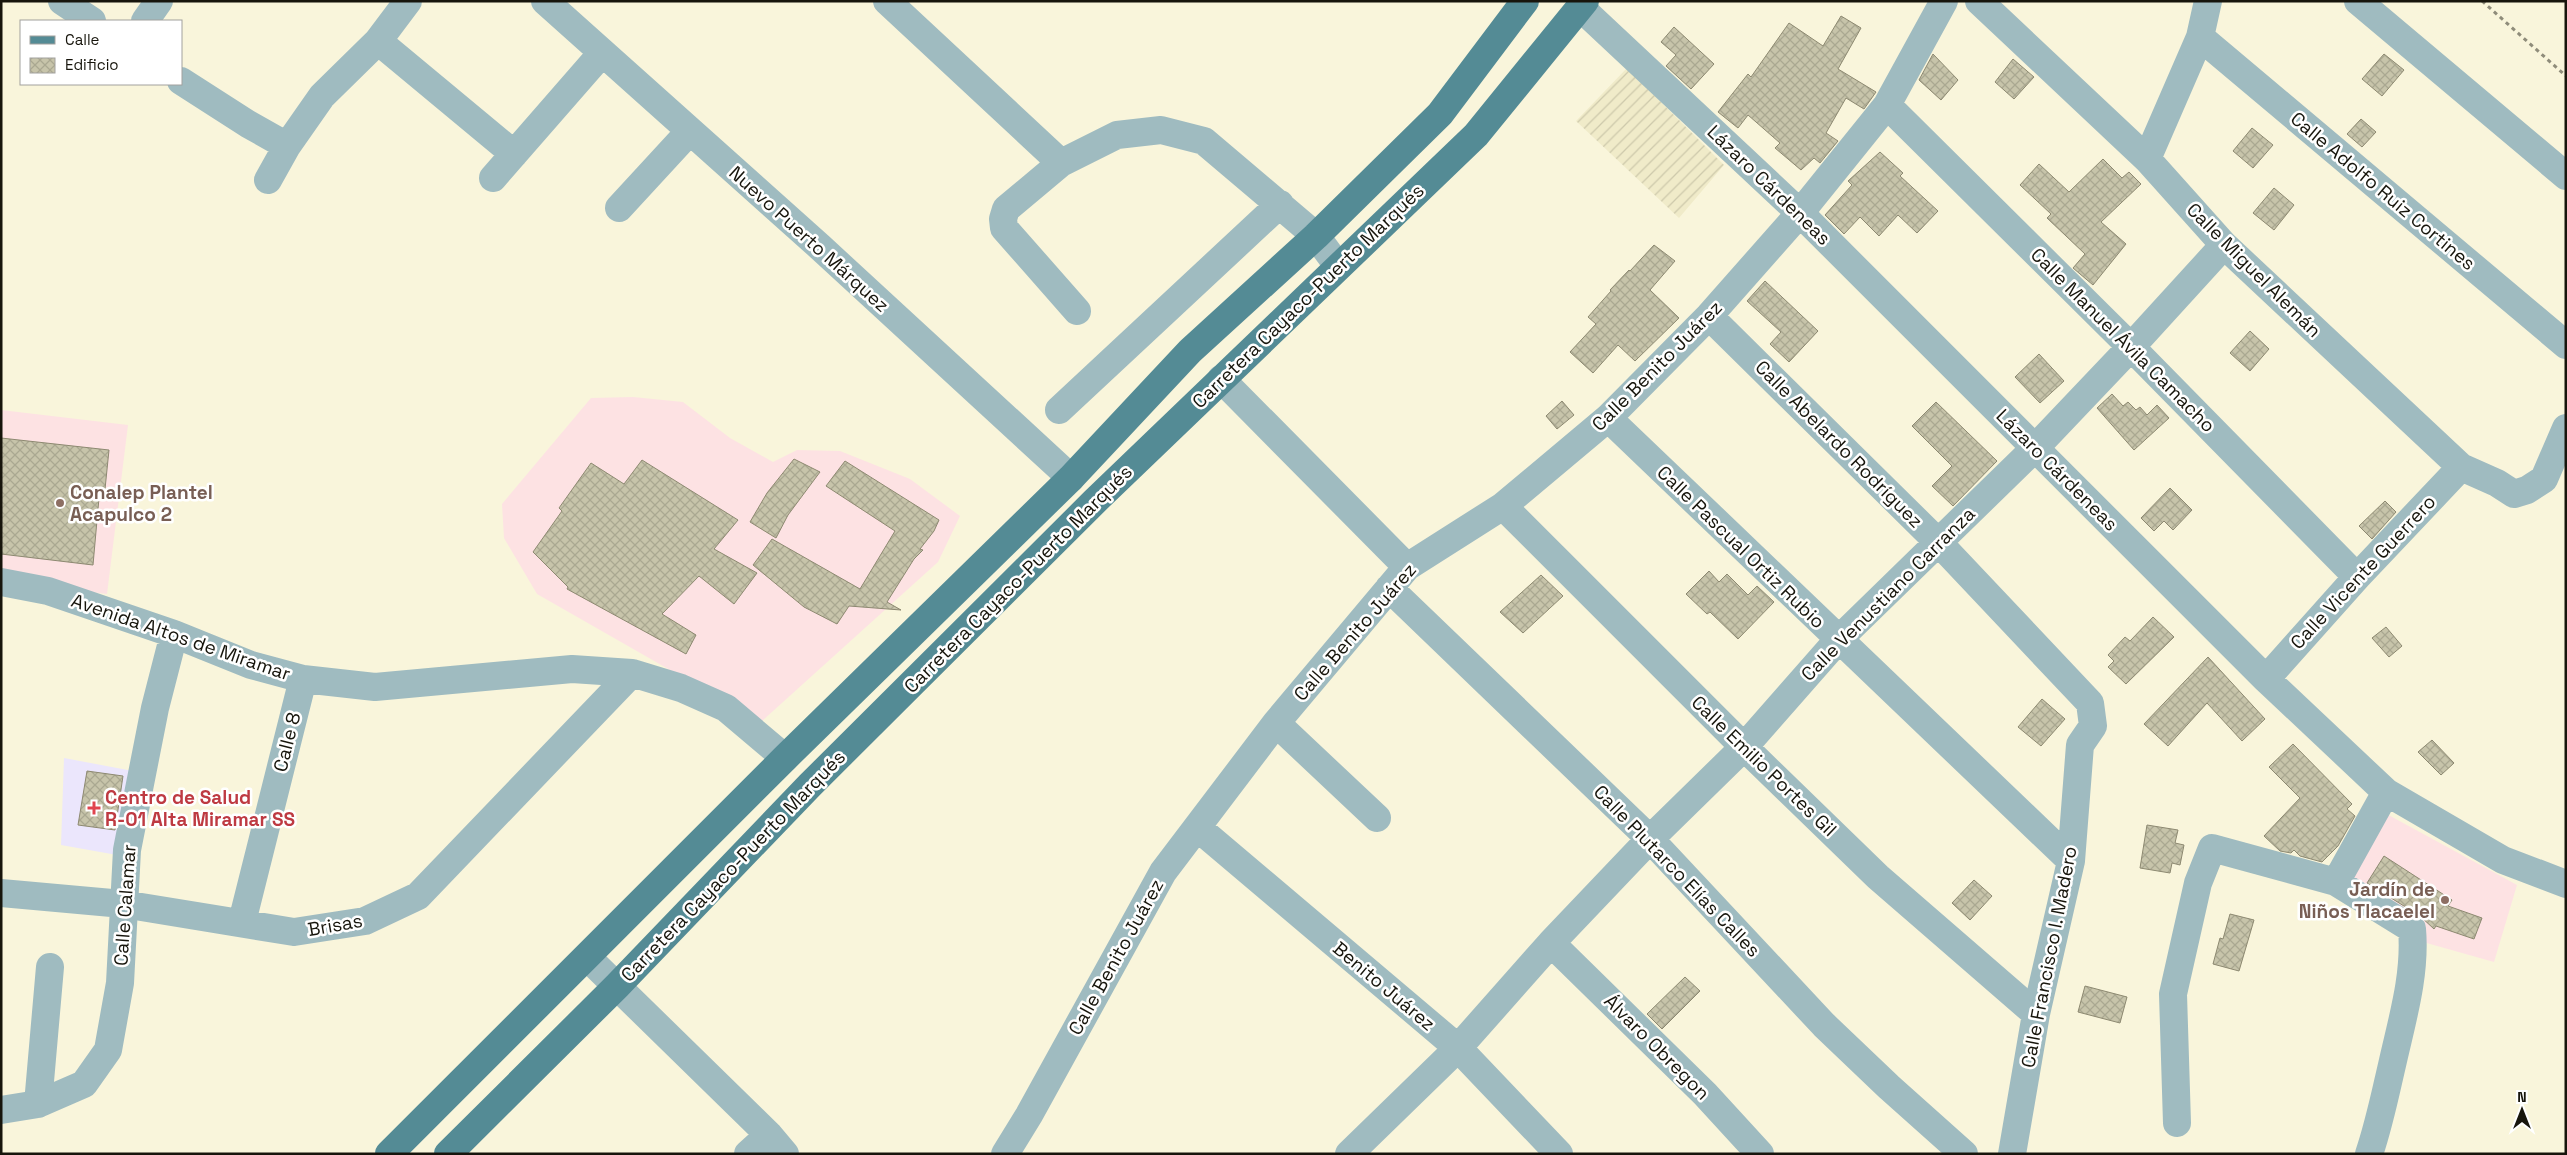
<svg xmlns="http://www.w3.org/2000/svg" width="2567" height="1155" font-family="'Space Grotesk',sans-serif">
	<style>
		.industrial { fill: url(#industrial-furrows) }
		.education { fill: #fde2e3 }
		.medical { fill: #ebe6fc }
		.building { fill: url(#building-cross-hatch); stroke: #8d8971 }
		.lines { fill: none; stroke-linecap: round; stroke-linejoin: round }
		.path { stroke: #8f8c7a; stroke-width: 3; stroke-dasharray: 4 4; stroke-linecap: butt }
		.minor { stroke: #9fbbc0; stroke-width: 28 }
		.major { stroke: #548b95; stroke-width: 28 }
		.education-dot { fill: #8d6e63; stroke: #fff; stroke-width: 2 }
		.health-dot { fill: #e0444e; stroke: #fff; stroke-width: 2 }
		.labels { text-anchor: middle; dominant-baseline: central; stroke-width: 5; stroke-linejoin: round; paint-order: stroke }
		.street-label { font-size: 19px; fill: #17150c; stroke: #fff }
		.education-label { font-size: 19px; font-weight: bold; fill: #785e54; stroke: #fff; text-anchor: start }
		.health-label { font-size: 19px; font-weight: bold; fill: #be3a42; stroke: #fff; text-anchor: start }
	</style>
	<defs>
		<pattern id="industrial-furrows" width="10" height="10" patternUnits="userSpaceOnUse" patternTransform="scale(1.25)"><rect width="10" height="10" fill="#f0ebc9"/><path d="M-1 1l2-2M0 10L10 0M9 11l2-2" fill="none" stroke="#cdc9ab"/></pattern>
		<pattern id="building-cross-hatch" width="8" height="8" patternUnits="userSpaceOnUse" patternTransform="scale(1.25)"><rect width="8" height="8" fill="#c7c4aa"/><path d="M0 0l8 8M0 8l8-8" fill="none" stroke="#aaa891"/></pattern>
	</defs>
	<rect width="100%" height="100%" fill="#f9f5db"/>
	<path class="industrial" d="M1627,68L1724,165L1679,218L1576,121Z"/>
	<path class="education" d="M633,397L683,402L730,438L773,462L797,450L840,451L910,479L960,516L938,562L761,722L537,594L504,538L502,504L591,398Z
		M1,410L128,425L107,594L1,581Z
		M2383,812L2517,885L2494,962L2423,942L2352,883L2347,865Z"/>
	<path class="medical" d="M64,758L133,771L117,855L61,845Z"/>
	<path class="building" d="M1841,16L1861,28L1838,69L1876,92L1864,109L1846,98L1826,133L1838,141L1820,163L1814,158L1801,170L1775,148L1780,143L1748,115L1738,128L1718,112L1748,74L1751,77L1789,23L1823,46Z
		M1674,27L1714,64L1691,89L1666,66L1676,55L1661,42Z
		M1933,54L1958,80L1941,100L1919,80Z
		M2384,54L2404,70L2382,96L2362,79Z
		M2013,59L2034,77L2014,99L1995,82Z
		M2361,119L2376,132L2362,147L2347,134Z
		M2252,128L2273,145L2253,168L2233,151Z
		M1880,152L1903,173L1900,176L1938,211L1917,233L1898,215L1879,236L1860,217L1844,234L1825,215L1852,185L1848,181Z
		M2103,159L2122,178L2129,172L2141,184L2101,222L2126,244L2093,285L2073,268L2085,254L2047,218L2051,214L2020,185L2039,164L2069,192Z
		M2274,188L2294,205L2274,230L2253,213Z
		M1654,245L1675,261L1650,290L1679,318L1635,361L1618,345L1593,373L1570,352L1596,324L1588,317L1611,291L1610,290L1629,270L1630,271Z
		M1765,281L1818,331L1789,362L1770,344L1781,332L1747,301Z
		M2250,331L2269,349L2250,371L2230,353Z
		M2039,354L2064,381L2040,403L2015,377Z
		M2112,394L2123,406L2128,402L2136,410L2140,407L2147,415L2157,405L2169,418L2134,450L2097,408Z
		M1562,401L1574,415L1557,429L1546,416Z
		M1936,402L1997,461L1953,506L1932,486L1952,466L1912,426Z
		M1,438L109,450L104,499L99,498L93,565L1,554Z
		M794,459L820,472L788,515L776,538L750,522L767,493Z
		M642,460L738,520L714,549L757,573L734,604L699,576L662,614L696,635L686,654L567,589L568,587L533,552L562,511L559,508L591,463L624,484Z
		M845,461L939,520L934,531L920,549L923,550L914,559L887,602L901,610L849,606L837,624L804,607L753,565L772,539L860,589L895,531L826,486Z
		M2170,488L2192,510L2173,530L2164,521L2154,531L2141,518Z
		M2385,501L2396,512L2372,539L2359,526Z
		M1709,571L1719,582L1727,574L1748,595L1757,586L1774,602L1738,639L1710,612L1707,614L1686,594Z
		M1541,575L1563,596L1523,633L1500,612Z
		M2153,617L2174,637L2126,684L2108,667L2114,661L2108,655L2125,637L2130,641Z
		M2386,627L2402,646L2389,657L2372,638Z
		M2208,657L2265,719L2242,741L2207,703L2168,746L2144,724Z
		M2042,699L2065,719L2041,746L2018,727Z
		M2432,740L2454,763L2441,775L2418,752Z
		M2293,744L2352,804L2347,809L2355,816L2338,846L2322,862L2300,856L2294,850L2291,853L2280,851L2264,836L2300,798L2269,767Z
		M87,771L123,776L115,830L78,825Z
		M2147,825L2178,830L2175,843L2184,845L2180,865L2172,863L2170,873L2140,868Z
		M2384,856L2452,900L2448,906L2482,918L2474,939L2436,926L2434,929L2420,916L2367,883Z
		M1974,880L1992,896L1970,920L1952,903Z
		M2230,914L2254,920L2239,971L2213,964L2220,938L2223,939Z
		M1685,977L1700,991L1662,1029L1647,1014Z
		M2085,986L2127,997L2120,1023L2078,1012Z"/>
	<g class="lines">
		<path class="path" d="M2482,1L2566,76"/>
		<path class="minor" d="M62,1L92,21
			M545,1L820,247L1071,478
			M887,1L1061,163
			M1979,1L2147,159L2224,245L2461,467L2497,483L2514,494L2527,490L2544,479L2566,428
			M2358,1L2566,176
			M1581,8L1800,213L2266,679L2386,792L2503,860L2566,884
			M145,21L159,1
			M2200,37L2566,345
			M378,41L514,154
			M181,81L248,124L287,146
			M1887,105L2131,347L2357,577
			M2147,159L2200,37L2208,1
			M493,178L602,53
			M268,180L287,146L322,96L378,41L408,1
			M619,208L689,132
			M1077,311L1004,228L1003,219L1006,209L1061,163L1117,135L1161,130L1204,141L1316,236L1338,266
			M1709,316L1938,542L2090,703L2093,726L2080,745L2071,861L2036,1014L2012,1154
			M1221,379L1407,567
			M1059,410L1280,204
			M1608,418L2071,861
			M1503,506L1744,747L1878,877L2036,1014
			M1,582L48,591L174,634L251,665L303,679L375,687L572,669L632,673L681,688L726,708L785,758
			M1389,588L1650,839L1824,1025L1889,1087L1964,1154
			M2266,679L2357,577L2461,467
			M1276,723L1377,818
			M1198,828L1458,1048L1559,1154
			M2336,882L2386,792
			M1,893L123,904L294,932L365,921L418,896L632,673
			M242,922L303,679
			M1551,943L1705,1094L1760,1154
			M588,958L769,1135L785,1154
			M38,1104L50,967
			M1,1110L38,1104L84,1084L108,1050L120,983L127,850L155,708L174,634
			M2177,1123L2173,994L2198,883L2212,848L2336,882L2412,929C2416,975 2402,1020 2392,1065C2385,1095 2379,1125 2369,1154
			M748,1154L769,1135
			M1005,1154L1029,1115L1163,872L1276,723L1407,567L1503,506L1608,418L1709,316L1800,213L1887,105L1944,1
			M1349,1154L1458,1048L1551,943L1650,839L1744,747L1838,640L2035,448L2131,347L2224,245"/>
		<path class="major" d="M389,1154L785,758L1071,478L1190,351L1316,236L1440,114L1525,1
			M448,1154L617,986L810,785L1095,501L1476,135L1585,1"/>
	</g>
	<g class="education-dot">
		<circle cx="60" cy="503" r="5"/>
		<circle cx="2445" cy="900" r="5"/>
	</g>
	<path class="health-dot" d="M91.5 800.5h5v5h5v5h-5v5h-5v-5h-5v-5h5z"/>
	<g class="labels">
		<g class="street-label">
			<text transform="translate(1769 185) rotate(44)">Lázaro Cárdeneas</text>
			<text transform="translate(2383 191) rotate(40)">Calle Adolfo Ruiz Cortines</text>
			<text transform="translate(809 239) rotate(42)">Nuevo Puerto Márquez</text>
			<text transform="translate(2254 270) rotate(45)">Calle Miguel Alemán</text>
			<text transform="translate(1308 296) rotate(-44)">Carretera Cayaco-Puerto Marqués</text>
			<text transform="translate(2123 340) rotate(45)">Calle Manuel Ávila Camacho</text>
			<text transform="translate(1657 366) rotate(-45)">Calle Benito Juárez</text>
			<text transform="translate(1839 444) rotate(45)">Calle Abelardo Rodríguez</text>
			<text transform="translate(2057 470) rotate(45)">Lázaro Cárdeneas</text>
			<text transform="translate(1741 547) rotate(44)">Calle Pascual Ortiz Rubio</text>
			<text transform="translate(2363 572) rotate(-47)">Calle Vicente Guerrero</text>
			<text transform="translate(1018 579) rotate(-45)">Carretera Cayaco-Puerto Marqués</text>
			<text transform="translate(1888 594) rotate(-45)">Calle Venustiano Carranza</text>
			<text transform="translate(1355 632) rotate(-49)">Calle Benito Juárez</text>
			<text transform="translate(181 637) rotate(19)">Avenida Altos de Miramar</text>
			<text transform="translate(287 742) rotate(-76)">Calle 8</text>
			<text transform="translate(1764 766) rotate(44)">Calle Emilio Portes Gil</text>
			<text transform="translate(733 866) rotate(-46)">Carretera Cayaco-Puerto Marqués</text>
			<text transform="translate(1677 871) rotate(46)">Calle Plutarco Elías Calles</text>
			<text transform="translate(125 905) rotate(-86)">Calle Calamar</text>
			<text transform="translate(335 925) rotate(-10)">Brisas</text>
			<text transform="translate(1116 957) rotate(-61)">Calle Benito Juárez</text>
			<text transform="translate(2049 957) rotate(-79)">Calle Francisco I. Madero</text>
			<text transform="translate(1384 986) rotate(40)">Benito Juárez</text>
			<text transform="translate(1657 1047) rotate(45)">Álvaro Obregon</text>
		</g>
		<g class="education-label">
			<text x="70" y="492">Conalep Plantel<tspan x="70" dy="22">Acapulco 2</tspan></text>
			<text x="2435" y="889" text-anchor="end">Jardín de<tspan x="2435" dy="22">Niños Tlacaelel</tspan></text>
		</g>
		<g class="health-label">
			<text x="105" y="797">Centro de Salud<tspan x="105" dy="22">R-01 Alta Miramar SS</tspan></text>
		</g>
	</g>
	<rect width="2567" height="1155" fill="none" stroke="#17150c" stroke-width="5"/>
	<rect x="20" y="20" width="162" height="65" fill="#ffffff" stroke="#a2a19e"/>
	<rect x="30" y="36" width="25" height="8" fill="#548b95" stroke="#a2a19e"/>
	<text x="65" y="45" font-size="15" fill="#17150c">Calle</text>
	<rect x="30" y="58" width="25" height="15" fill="url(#building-cross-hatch)" stroke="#a2a19e"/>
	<text x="65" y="70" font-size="15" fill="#17150c">Edificio</text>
	<g transform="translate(2522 1110)" stroke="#ffffff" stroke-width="4" paint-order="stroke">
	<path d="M0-4L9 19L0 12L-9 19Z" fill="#17150c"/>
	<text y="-8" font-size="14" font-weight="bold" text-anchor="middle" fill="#17150c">N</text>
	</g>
</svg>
